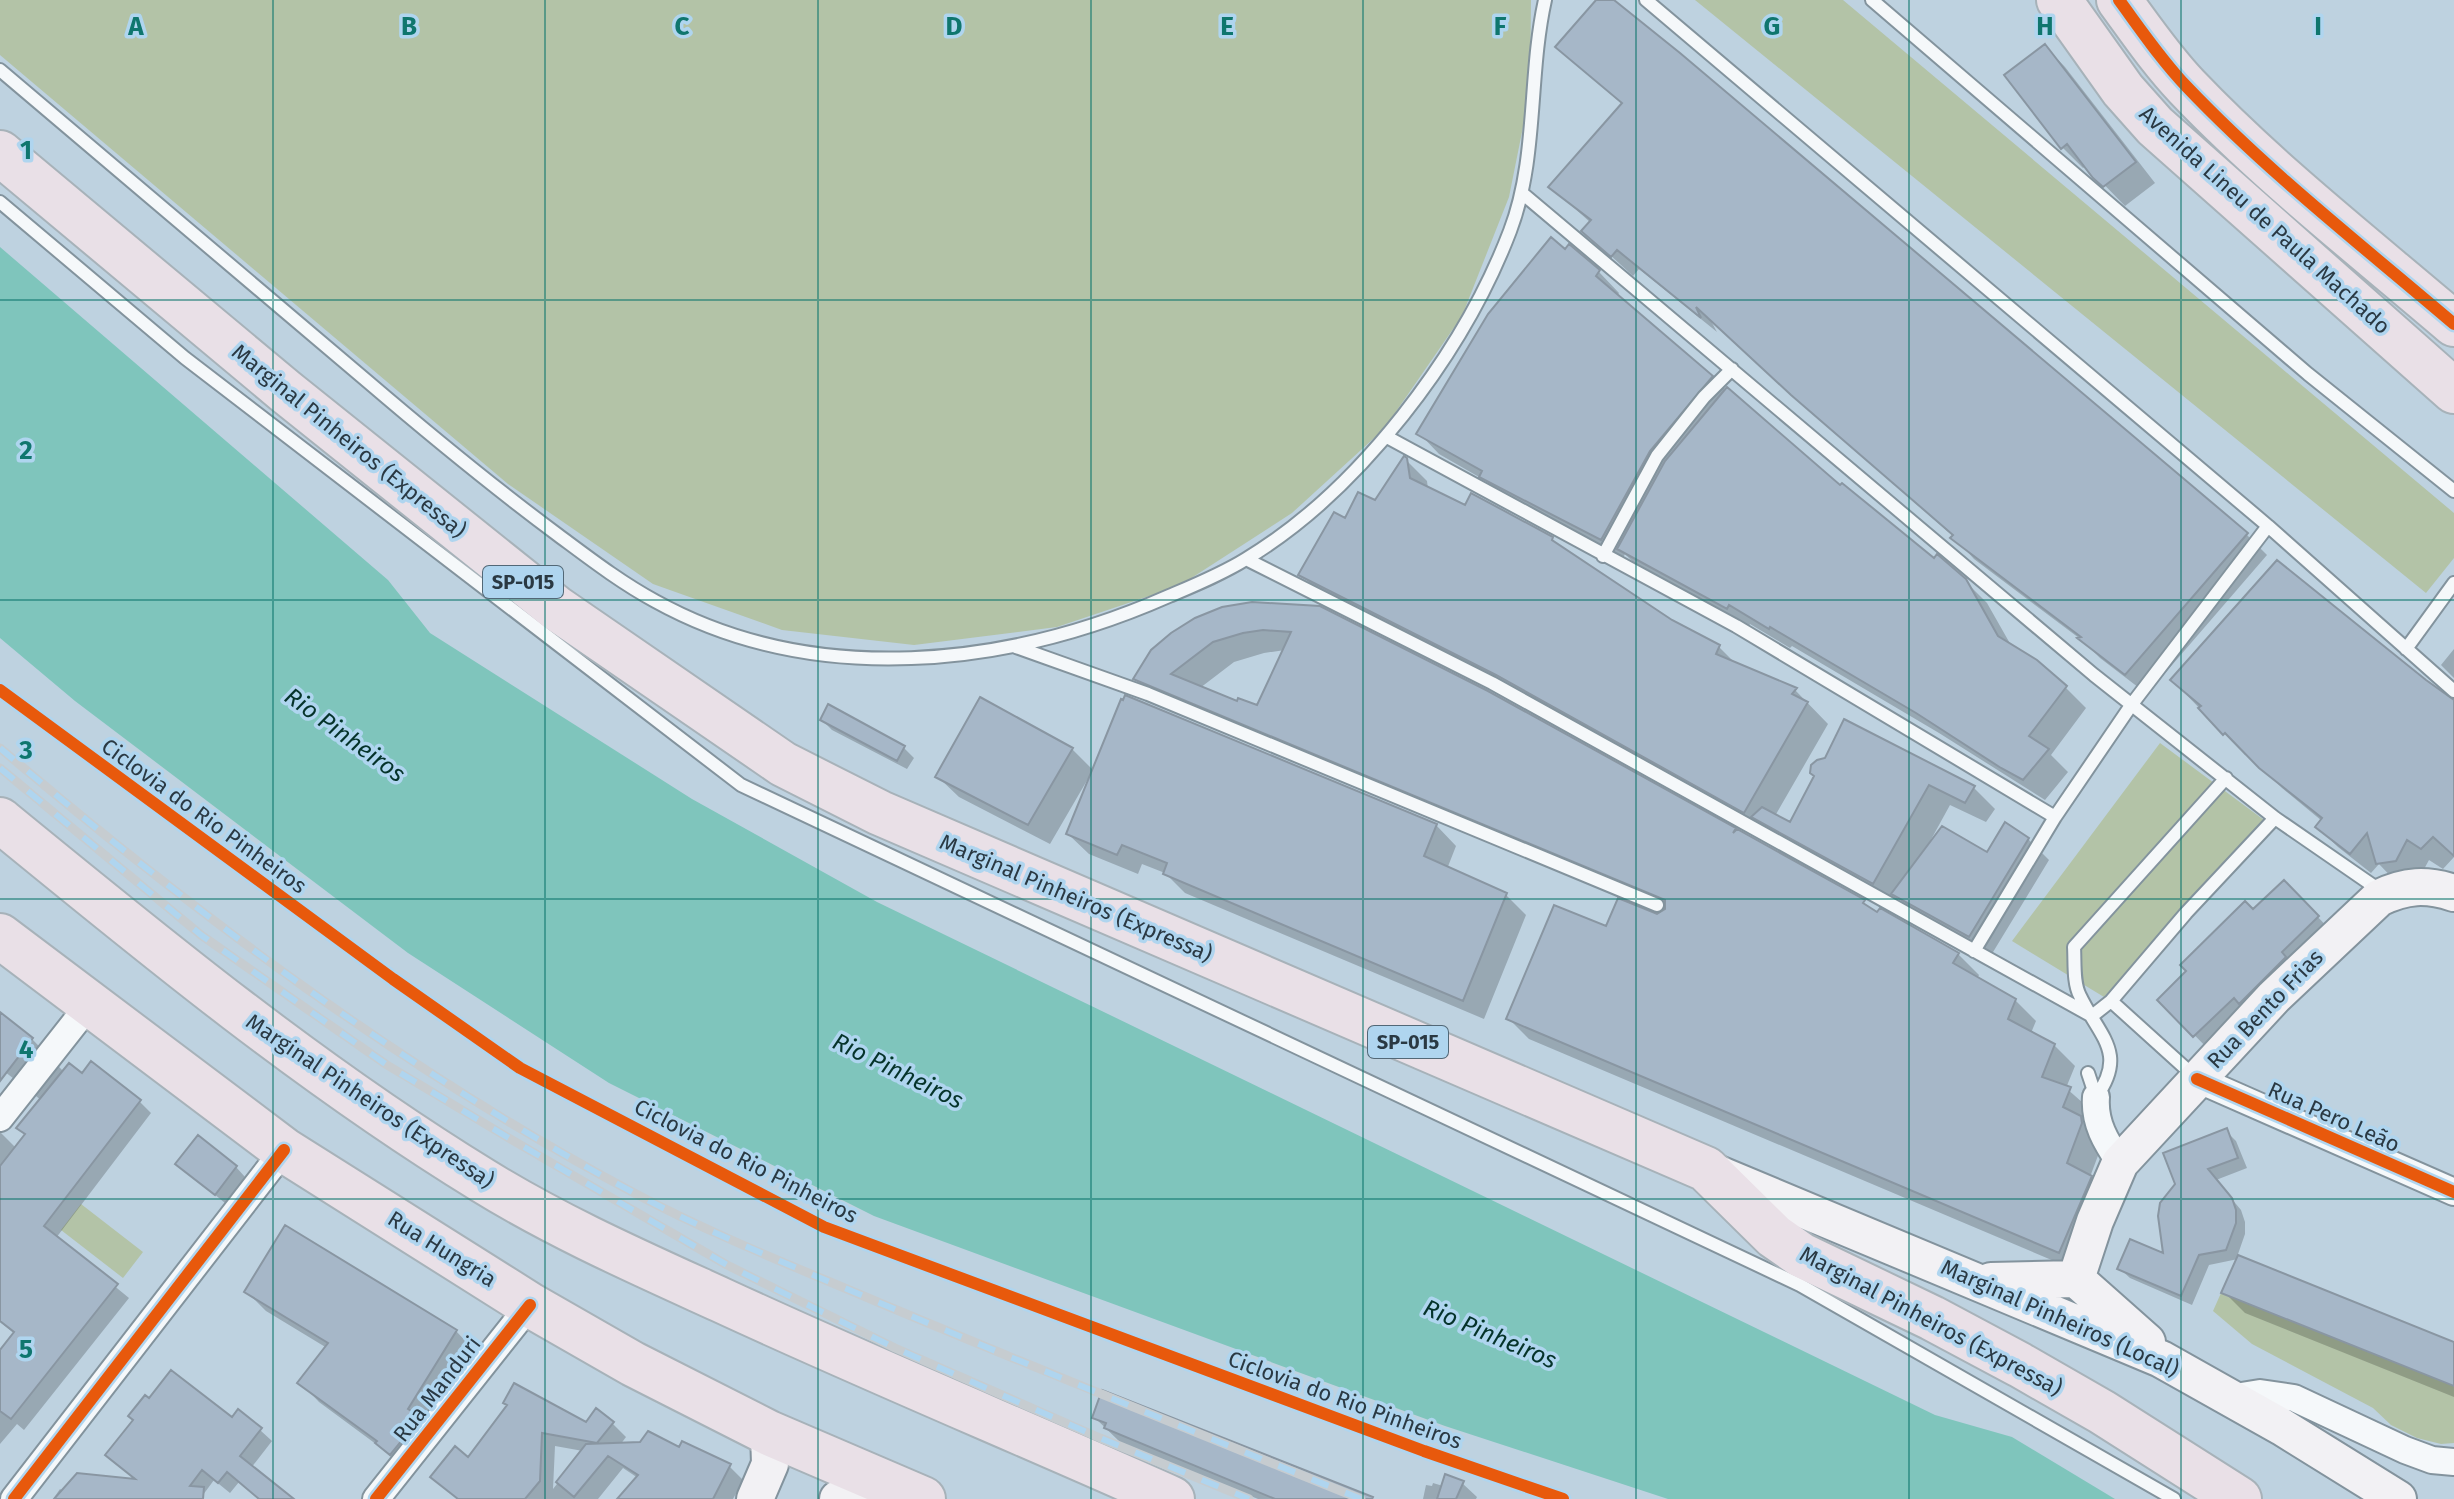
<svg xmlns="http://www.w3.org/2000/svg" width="2454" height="1499" font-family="'Fira Sans',sans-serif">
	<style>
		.green { fill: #b3c3a7 }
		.water { fill: #7fc5bc }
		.shadow { fill: #0003; fill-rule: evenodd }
		.building { fill: #a6b7c8; stroke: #8996a2; stroke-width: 2; fill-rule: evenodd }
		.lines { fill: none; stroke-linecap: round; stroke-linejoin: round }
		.lane-casing { stroke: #83939d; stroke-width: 16 }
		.street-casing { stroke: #83939d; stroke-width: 30 }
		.secondary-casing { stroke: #83939d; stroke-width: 40 }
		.highway-casing { stroke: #a7b2b9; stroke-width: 48 }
		.lane { stroke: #f5f8fa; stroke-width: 12 }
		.street { stroke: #f5f8fa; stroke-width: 26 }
		.secondary { stroke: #f2f1f4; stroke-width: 36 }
		.highway { stroke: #e9e0e7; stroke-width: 44 }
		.rail-casing { stroke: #c6ccd0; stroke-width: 9 }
		.rail { stroke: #afd5ef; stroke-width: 6; stroke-dasharray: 18; stroke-linecap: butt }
		.cycleway-casing { stroke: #afd5ef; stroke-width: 17 }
		.cycleway { stroke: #e8590c; stroke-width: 12 }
		.grid { fill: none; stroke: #0f766e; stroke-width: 2; stroke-opacity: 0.55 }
		.labels { text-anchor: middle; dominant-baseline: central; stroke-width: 7; stroke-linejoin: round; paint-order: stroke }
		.shield { fill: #afd5ef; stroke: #526877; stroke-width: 2 }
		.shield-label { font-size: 20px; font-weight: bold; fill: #2a3943 }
		.street-label { font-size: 22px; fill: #2a3943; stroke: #afd5ef }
		.water-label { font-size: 24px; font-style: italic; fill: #05332a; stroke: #afd5ef }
		.grid-label { font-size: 26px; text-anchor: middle; font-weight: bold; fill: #0f766e; stroke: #afd5ef; stroke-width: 7; stroke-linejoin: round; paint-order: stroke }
	</style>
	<rect width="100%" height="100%" fill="#bed2e0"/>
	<path class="green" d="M0,0H1531L1530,92L1509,197L1462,316L1384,429L1292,513L1179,586L1057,627L914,645L782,630L653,584L508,484L0,55Z
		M1695,0H1843L2454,513V558L2426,593Z
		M2160,743L2264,820L2104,997L2012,941Z
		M81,1204L143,1252L123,1278L61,1230Z
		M2221,1293L2454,1386V1443L2441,1444L2417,1438L2391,1425L2373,1408L2252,1344L2213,1311Z"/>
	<path class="water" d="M0,247L388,580L430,633L692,799L877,902L1935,1415L2012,1437L2115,1499H1668L1445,1426L874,1216L609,1083L408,953L75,701L0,638Z"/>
	<path class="shadow" d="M1598,0H1611L2246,534L2267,555L2147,694L2100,658L2083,641L1974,559L1954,537L1815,415L1711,321L1717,332L1639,269L1633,276L1584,231L1591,223L1551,187L1623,105L1558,47Z
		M2045,46L2065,67L2155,183L2125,206L2086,166L2083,168L2062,147Z
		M1599,272L1619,293L1617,296L1840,488L1934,561L1965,581L1987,603L2012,647L2066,688L2086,708L2051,755L2068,772L2045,800L1939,733L1792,646L1790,648L1750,624L1748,628L1640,569L1625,554L1622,560L1503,497L1486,481L1439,454L1419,433Z
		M1405,459L1427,481L1428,489L1466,508L1552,539L1562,548L1671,622L1719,647L1738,666L1795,690L1828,724L1775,816L1790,825L1845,722L1974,788L1995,809L1986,822L1950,805L1928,845L1988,855L2028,839L2049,860L1990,957L1914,914L1898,898L1895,904L1321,595L1301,574L1346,521L1376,503Z
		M1253,604L1734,830L1863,902L1878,915L1880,911L1958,954L1979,975L1977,979L2015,1000L2036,1021L2031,1033L2054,1045L2075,1066L2066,1088L2091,1110L2085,1123L2101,1139L2102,1145L2090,1177L2111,1198L2080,1272L1529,1039L1508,1018L1607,929L1658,916L1665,911L1156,699L1135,679ZM1285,650L1258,708L1238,704L1200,688L1234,662L1264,653Z
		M2454,649V678L2441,665Z
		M2172,680L2454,701V857L2443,869L2429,860L2417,882L2398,884L2379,864L2371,873L2338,847L2317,827L2322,821L2282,788L2247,752L2245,755Z
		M822,720L904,748L914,758L907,769L832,730Z
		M1072,749L1094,771L1436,825L1456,846L1447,869L1506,895L1526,915L1484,1019L1185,893L1165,873L1142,864L1138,874L1089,854L1068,834L1091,778L1089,777L1050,844L959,797L938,777Z
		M2284,882L2338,938L2216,1057L2160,1000Z
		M0,1015L32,1039L64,1072L82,1076L139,1101L151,1113L56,1238L129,1298L24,1430L17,1424L0,1444V1353L15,1334L0,1322V1132L16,1148L27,1135L41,1100L0,1068Z
		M2226,1131L2236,1141L2247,1168L2216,1180L2241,1210L2245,1222V1234L2237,1257L2454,1344V1397L2245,1313L2224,1292L2238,1259L2209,1265L2192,1305L2130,1278L2119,1268L2166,1256Z
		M178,1164L236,1167L245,1177L225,1203Z
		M247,1292L456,1331L475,1351L428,1428L397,1463L384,1450L319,1402L300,1382L327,1348L266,1311Z
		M509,1406L587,1425L612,1423L626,1437L620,1445L680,1450L729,1466L743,1480L733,1499H620L638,1478L623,1468L598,1499H457L433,1477L468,1459ZM555,1446L583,1451L553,1489Z
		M1094,1417L1311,1477L1373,1499H1258L1120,1442Z
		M232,1420L260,1430L272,1441L251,1468L291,1499H260L239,1482L230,1493L214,1480L200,1499H53L60,1489L63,1491L138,1482L108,1455Z
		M1433,1483L1443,1486L1462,1483L1477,1497L1476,1499H1423L1426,1485L1432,1486Z"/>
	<path class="building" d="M1596,0H1614L1680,53L2248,533L2125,675L2077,638L2081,637L1950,538L1953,535L1791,395L1696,307L1701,318L1617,250L1611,257L1581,231L1591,220L1548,187L1622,103L1555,47Z
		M2045,44L2136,162L2103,187L2093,178L2067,144L2061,149L2004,75Z
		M1551,237L1565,249L1569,244L1600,270L1596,276L1713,376L1650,451L1601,540L1479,477L1482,471L1416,434L1488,314Z
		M1727,387L1840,485L1842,483L1934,558L1937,554L1966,579L1998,636L2037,660L2067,686L2029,736L2049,749L2023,780L2001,768L1916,713L1770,627L1769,629L1729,605L1727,609L1617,549L1665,461Z
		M1404,456L1407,458L1410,478L1465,505L1471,493L1553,537L1552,540L1672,620L1720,645L1716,654L1797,688L1792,694L1808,702L1744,813L1496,675L1298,575L1334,512L1345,518L1358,492L1375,500Z
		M2277,560L2426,680L2454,700V856L2433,837L2421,849L2407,840L2396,861L2376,864L2367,833L2350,854L2315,827L2322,818L2259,768L2225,733L2223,735L2198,708L2201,706L2170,680Z
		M1252,602L1320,606L1488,691L1736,828L1733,833L1737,829L1865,900L1863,903L1877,912L1880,908L1959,953L1953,963L2016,999L2008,1019L2055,1044L2042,1077L2071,1087L2063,1107L2081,1116L2082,1123L2067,1163L2092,1176L2059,1253L1506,1019L1554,905L1606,926L1618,898L1657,914L1665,909V900L1133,679L1151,650L1171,633L1195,618L1222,607ZM1263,630L1291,632L1257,705L1238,698L1237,701L1171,674L1213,642L1243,633Z
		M1125,695L1437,824L1424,856L1507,893L1463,1001L1163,874L1167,863L1122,845L1117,855L1066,834L1121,699L1123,700Z
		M980,697L1073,748L1028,825L935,777Z
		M828,704L905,746L897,761L820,720Z
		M1844,719L1975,786L1965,803L1929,785L1873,884L1751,817L1762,807L1790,822L1814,776L1810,773L1811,765L1817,760L1825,758Z
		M2005,822L2029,838L1969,937L1891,894L1942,826L1987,852Z
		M2284,880L2319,916L2282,952L2286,957L2239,1004L2234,998L2193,1037L2157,1000L2186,971L2180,965L2245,901L2253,909Z
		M0,1012L33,1038L0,1081Z
		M91,1061L141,1100L44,1226L118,1284L11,1419L0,1411V1350L14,1332L0,1321V1166L25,1134L16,1128L69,1063L82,1073Z
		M2227,1128L2238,1158L2208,1169L2232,1198L2236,1210V1223L2226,1250L2199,1255L2181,1296L2117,1269L2130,1239L2163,1253L2158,1216L2160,1203L2175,1184L2163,1153Z
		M198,1135L237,1166L215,1195L175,1164Z
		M285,1225L457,1330L408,1409L421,1417L390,1455L375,1443L377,1441L297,1383L328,1343L244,1292Z
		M2238,1255L2454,1342V1386L2221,1293Z
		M171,1370L232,1417L238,1409L262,1428L240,1456L294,1499H259L227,1472L218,1483L202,1470L190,1486L204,1487L203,1499H54L77,1473L135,1479L105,1455L133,1420L128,1416L145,1395L149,1398Z
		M514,1383L586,1422L596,1408L614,1422L597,1443L542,1433L540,1481L525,1499H458L430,1477L455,1446L468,1457L507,1405L503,1403Z
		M1102,1390L1373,1497L1372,1499H1275L1104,1428L1106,1423L1092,1418Z
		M648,1431L679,1447L682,1441L731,1464L713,1499H617L638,1475L608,1456L574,1497L556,1482L586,1444L640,1442Z
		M1445,1474L1464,1481L1456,1499H1437Z"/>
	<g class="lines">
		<g class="lane-casing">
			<path id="lane" d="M1646,0L2268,526L2454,691
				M1872,0L2308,374L2454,491
				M0,70C123,173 245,277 367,381C429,434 492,486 558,535C589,558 620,582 655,601C814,689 1008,667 1169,596C1195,585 1222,574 1246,559C1359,491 1463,354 1510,231C1538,158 1528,76 1545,0
				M1522,193L2094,675L2275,818L2375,887
				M0,202L185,358L741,785L1800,1285L2174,1499
				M1387,437L1736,626L2055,817
				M1603,556L1657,456L1704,397L1732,369
				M1246,559L1492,683L2092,1016
				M1016,647L1148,694L1657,905
				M2406,649L2454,583
				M1974,951L2055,817L2132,704L2268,526
				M2111,1001L2194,1076
				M2092,1016L2111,1001L2186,913L2275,818
				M2088,1073L2096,1097
				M2096,1097C2128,1053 2099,1036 2080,996C2073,983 2075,962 2074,947L2226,778"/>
		</g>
		<g class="street-casing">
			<path id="street" d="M2197,1079L2454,1192
				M2096,1097C2094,1123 2106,1142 2120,1163
				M0,1118L89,1005
				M2229,1398L2260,1393L2294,1398L2405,1450L2432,1460L2454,1462
				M14,1499L284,1150
				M376,1499L530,1305"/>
		</g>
		<g class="secondary-casing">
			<path id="secondary" d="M1716,1173L2161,1359L2282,1427L2398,1499
				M2076,1279L2095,1221L2120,1163L2274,997L2379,898C2406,885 2426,884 2454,893
				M1991,1281L2076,1279L2147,1342
				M755,1499L770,1464L769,1433
				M838,1499H912"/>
		</g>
		<g class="highway-casing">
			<path id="highway" d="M2059,0L2123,90L2155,126L2454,391
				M2119,0C2141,30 2162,61 2187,87C2269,173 2364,247 2454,324
				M0,153L285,391L556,608L783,764L880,813L1706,1169L1774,1236L1801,1255L1932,1318L2020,1365L2102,1412L2239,1499
				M0,820C155,947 311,1075 482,1180C558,1227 640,1263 721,1300C870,1369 1022,1432 1172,1499
				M0,936L284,1150L530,1305L633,1364L769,1433L923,1499"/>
		</g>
		<use href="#lane" class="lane"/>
		<use href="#street" class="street"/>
		<use href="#secondary" class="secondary"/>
		<use href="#highway" class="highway"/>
		<g class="rail-casing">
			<path id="rail" d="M0,748C199,917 405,1071 636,1194C715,1236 798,1268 880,1303C1040,1370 1200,1434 1361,1499
				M0,768L201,935L387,1065L507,1137L727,1265L895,1348L1100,1438L1249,1499"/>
		</g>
		<use href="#rail" class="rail"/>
		<g class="cycleway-casing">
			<path id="cycleway" d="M2119,0C2141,30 2162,61 2187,87C2269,173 2364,247 2454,324
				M0,690L393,979L520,1068L824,1227L1424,1451L1563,1499
				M2197,1079L2454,1192
				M14,1499L284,1150
				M376,1499L530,1305"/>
		</g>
		<use href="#cycleway" class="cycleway"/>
	</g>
	<path class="grid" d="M273,0V1499M545,0V1499M818,0V1499M1091,0V1499M1363,0V1499M1636,0V1499M1909,0V1499M2181,0V1499M0,300H2454M0,600H2454M0,899H2454M0,1199H2454"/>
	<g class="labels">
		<g class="shield">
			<rect x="483" y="566" width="80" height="32" rx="6"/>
			<rect x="1368" y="1026" width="80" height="32" rx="6"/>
		</g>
		<g class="shield-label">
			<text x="523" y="582">SP-015</text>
			<text x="1408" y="1042">SP-015</text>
		</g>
		<g class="street-label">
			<text transform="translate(2265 220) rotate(42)">Avenida Lineu de Paula Machado</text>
			<text transform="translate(349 441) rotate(39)">Marginal Pinheiros (Expressa)</text>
			<text transform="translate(204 816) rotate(36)">Ciclovia do Rio Pinheiros</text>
			<text transform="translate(1076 898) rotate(23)">Marginal Pinheiros (Expressa)</text>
			<text transform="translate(2265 1009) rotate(-46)">Rua Bento Frias</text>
			<text transform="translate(370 1101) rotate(34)">Marginal Pinheiros (Expressa)</text>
			<text transform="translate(2334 1117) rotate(24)">Rua Pero Leão</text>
			<text transform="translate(746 1161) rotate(27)">Ciclovia do Rio Pinheiros</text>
			<text transform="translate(442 1249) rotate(32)">Rua Hungria</text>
			<text transform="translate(2060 1318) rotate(24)">Marginal Pinheiros (Local)</text>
			<text transform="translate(1931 1321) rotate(28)">Marginal Pinheiros (Expressa)</text>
			<text transform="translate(437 1389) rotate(-52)">Rua Manduri</text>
			<text transform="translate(1345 1400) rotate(20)">Ciclovia do Rio Pinheiros</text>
		</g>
		<g class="water-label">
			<text transform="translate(345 735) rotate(36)">Rio Pinheiros</text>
			<text transform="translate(898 1071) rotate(26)">Rio Pinheiros</text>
			<text transform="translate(1490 1334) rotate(23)">Rio Pinheiros</text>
		</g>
	</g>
	<g class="grid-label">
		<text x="136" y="35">A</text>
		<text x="409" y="35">B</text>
		<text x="682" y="35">C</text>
		<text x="954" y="35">D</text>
		<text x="1227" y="35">E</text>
		<text x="1500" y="35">F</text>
		<text x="1772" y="35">G</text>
		<text x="2045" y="35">H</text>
		<text x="2318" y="35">I</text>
		<text x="26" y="159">1</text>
		<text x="26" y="459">2</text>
		<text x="26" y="759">3</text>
		<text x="26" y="1058">4</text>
		<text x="26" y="1358">5</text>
	</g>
</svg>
